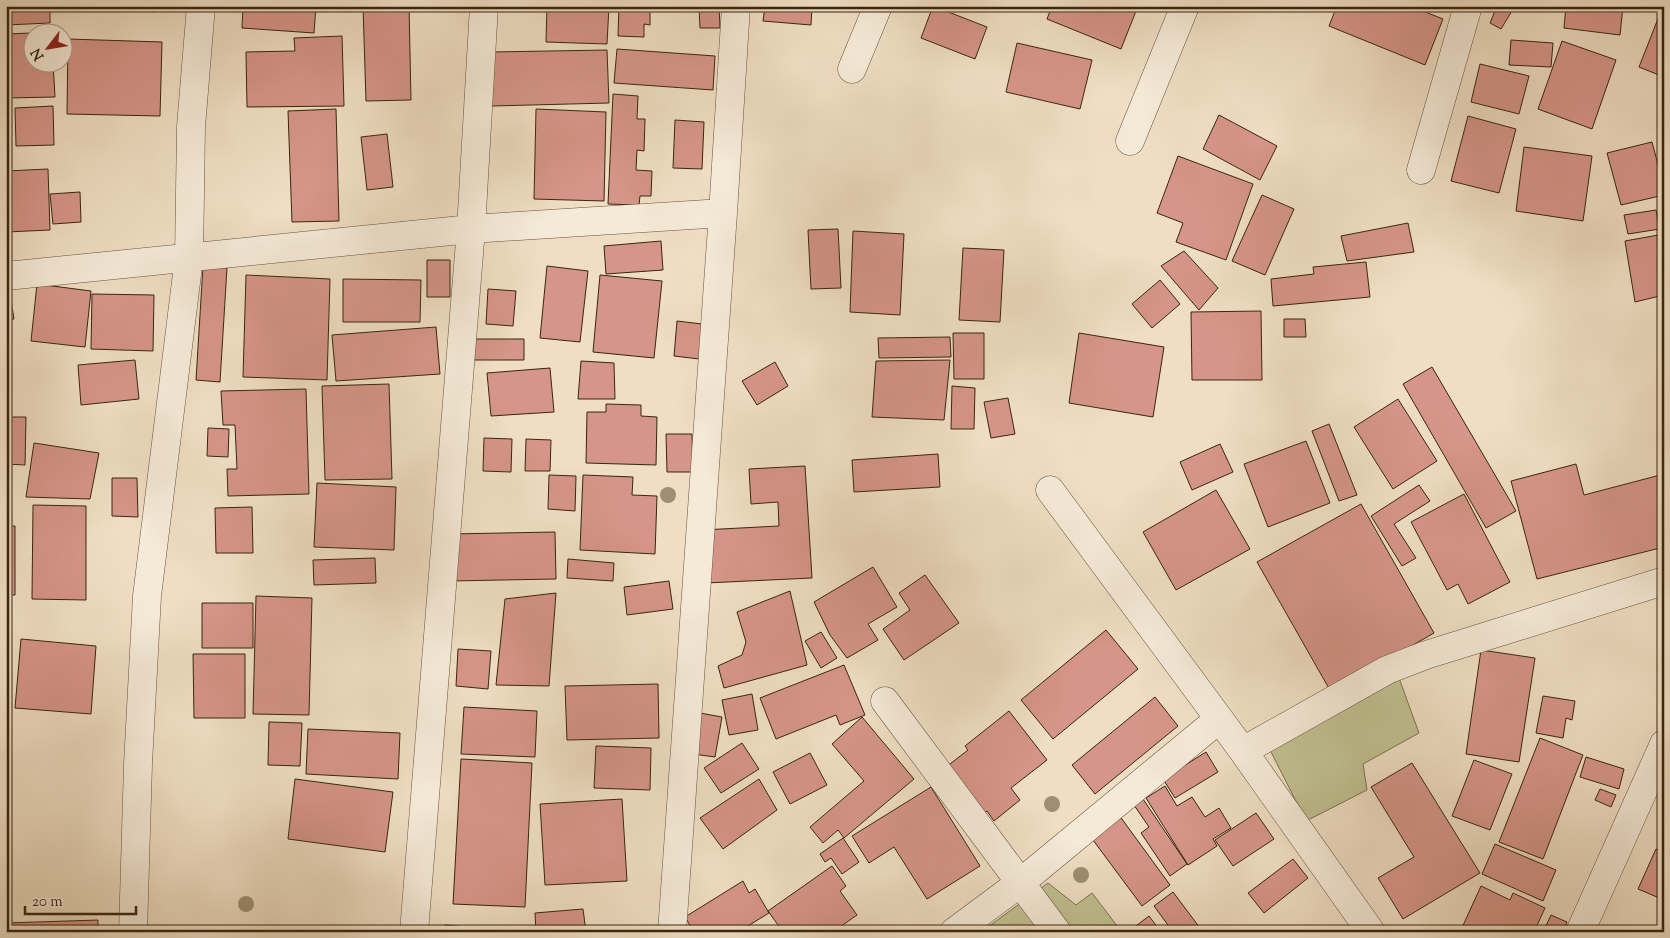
<svg xmlns="http://www.w3.org/2000/svg" width="1670" height="938" font-family="'Sorts Mill Goudy',serif">
	<style>
		.green { fill: #c0bf8f; stroke: #7c7250 }
		.building { fill: #d59588; stroke: #392512 }
		.lines { fill: none; stroke-linecap: round; stroke-linejoin: round }
		.minor-casing { stroke: #66533e; stroke-width: 29 }
		.minor { stroke: #f5ead8; stroke-width: 28 }
		.tree { fill: #9e8e73 }
	</style>
	<rect width="100%" height="100%" fill="#efdec3"/>
	<filter id="stains"><feTurbulence type="fractalNoise" baseFrequency=".004" numOctaves="4"/><feColorMatrix values="0 0 0 0 .2 0 0 0 0 .09 0 0 0 0 .02 0 0 0 .5 -.17"/></filter>
	<radialGradient id="worn" r=".72"><stop offset=".6" stop-color="#630" stop-opacity="0"/><stop offset="1" stop-color="#630" stop-opacity=".3"/></radialGradient>
	<path class="green" d="M1395,667L1419,733L1363,764L1367,790L1306,821L1268,746Z
		M1048,883L1076,905L1092,893L1121,931L981,932Z"/>
	<path class="building" d="M6,6H50V23L6,25Z
		M105,6H156L155,12Z
		M243,6H316L314,33L242,28Z
		M363,6H409L411,100L366,101Z
		M547,6H609L607,44L546,42Z
		M619,6H650V25L644,24V37L618,36Z
		M653,6H681V10L653,11Z
		M699,6H719L720,28H700Z
		M765,6H812L811,25L763,21Z
		M933,6L987,27L975,59L921,38Z
		M1052,6H1138L1121,49L1047,19Z
		M1337,6H1410L1443,19L1425,65L1329,26Z
		M1497,6H1515L1501,29L1490,23Z
		M1566,6H1623L1620,35L1564,28Z
		M1663,6H1664V77L1639,67Z
		M32,33V62H53L55,97L6,98V34Z
		M342,36L344,106L247,107L246,52L295,51L294,38Z
		M68,39L162,42L160,116L67,114Z
		M1511,40L1553,43L1551,67L1509,65Z
		M1562,41L1616,60L1592,129L1538,109Z
		M1017,43L1092,60L1080,109L1006,92Z
		M617,49L715,56L713,90L614,83Z
		M607,50L609,103L492,106L491,52Z
		M1480,64L1529,76L1519,114L1471,102Z
		M613,94L638,96L637,119H645L644,151L637,150L636,170L652,171L651,196H640L639,205L608,204Z
		M53,106L54,145L16,146L15,108Z
		M336,109L339,221L292,222L288,111Z
		M536,109L606,112L604,201L534,199Z
		M1219,115L1277,146L1260,180L1203,149Z
		M1468,116L1516,129L1499,193L1451,181Z
		M675,120L704,122L702,169L673,168Z
		M387,134L393,187L367,190L361,137Z
		M1652,142L1664,187V195L1621,205L1607,153Z
		M1524,147L1592,156L1583,221L1516,211Z
		M1178,156L1253,184L1226,260L1176,242L1183,223L1157,213Z
		M48,169L50,230L6,232V171Z
		M80,192L81,222L53,224L50,194Z
		M1262,195L1294,209L1265,275L1232,261Z
		M1656,210L1660,229L1628,234L1624,215Z
		M1408,223L1414,252L1347,261L1341,236Z
		M838,229L841,288L811,289L808,230Z
		M853,231L904,234L900,315L850,312Z
		M1664,234V295L1635,302L1625,241Z
		M661,241L663,270L606,274L604,246Z
		M963,248L1004,250L1000,322L959,320Z
		M1184,251L1218,288L1199,310L1161,266Z
		M427,260H450V297H427Z
		M1366,262L1370,297L1273,306L1271,279L1314,274L1313,267Z
		M203,266L227,268L220,382L196,380Z
		M547,266L588,271L580,342L540,338Z
		M246,275L330,279L327,380L243,377Z
		M600,275L662,281L654,358L593,352Z
		M343,279L421,280L420,322H343Z
		M1160,280L1180,304L1152,328L1132,304Z
		M37,284L91,291L85,347L31,341Z
		M488,289L516,291L513,326L486,324Z
		M10,293L14,319L6,321V294Z
		M92,294L154,295L153,351L91,349Z
		M1261,311L1262,380H1192L1191,312Z
		M1284,319H1305L1306,337H1284Z
		M677,321L702,324L699,359L674,356Z
		M436,327L440,374L336,381L332,335Z
		M953,333H984V379H954Z
		M1079,333L1164,347L1153,417L1069,403Z
		M950,337L951,357L879,358L878,338Z
		M474,339H524V360H474Z
		M135,360L139,399L81,405L78,365Z
		M950,360L944,420L872,417L876,361Z
		M581,361L614,363L615,399H578Z
		M775,362L788,386L757,405L742,381Z
		M1432,367L1516,511L1486,528L1403,384Z
		M550,368L554,412L491,416L487,373Z
		M389,384L392,479L325,480L322,386Z
		M952,386L975,388L974,429H951Z
		M306,389L309,494L228,496L227,469H237L235,425H223L221,391Z
		M1008,398L1015,434L991,438L984,402Z
		M1398,399L1437,461L1393,489L1354,427Z
		M606,404L641,405V416L657,417L656,465L586,463L587,412H606Z
		M6,417H26L25,465L6,464Z
		M1329,424L1357,495L1339,501L1312,431Z
		M208,428L229,429L228,457L207,456Z
		M666,434H692L693,472H667Z
		M484,438L512,439L511,472L483,471Z
		M526,439L551,440L550,471H525Z
		M1306,441L1330,503L1268,527L1244,464Z
		M34,443L99,453L90,499L26,497Z
		M1220,444L1233,472L1192,490L1180,462Z
		M938,454L940,487L854,492L852,460Z
		M1576,464L1584,495L1664,474V547L1537,579L1511,481Z
		M805,466L812,578L706,583L702,530L779,526L778,502L751,504L749,469Z
		M549,475L576,476L575,511L548,509Z
		M583,475L633,477L632,495L657,496L655,554L580,550Z
		M112,478H137L138,517L112,516Z
		M317,483L396,487L394,550L314,547Z
		M1419,485L1430,501L1394,524L1416,558L1402,566L1371,516Z
		M1216,490L1250,549L1176,590L1143,532Z
		M1464,494L1510,582L1468,604L1458,584L1447,590L1411,522Z
		M1361,504L1434,633L1331,692L1257,562Z
		M33,505L86,506V600L32,599Z
		M252,507L253,553H216L215,508Z
		M6,526H15V595H6Z
		M555,532L556,579L450,581L449,534Z
		M375,558L376,583L314,585L313,560Z
		M568,559L614,563L613,581L567,578Z
		M873,567L897,607L868,624L878,640L847,658L830,635L814,602Z
		M925,575L959,623L904,660L883,629L910,610L899,593Z
		M669,581L673,609L627,615L624,587Z
		M790,591L807,665L724,688L718,666L742,655L746,642L737,612Z
		M556,593L549,686L496,685L505,599Z
		M256,596L312,598L309,715L253,714Z
		M202,603H253V648H202Z
		M1106,630L1138,669L1053,739L1021,700Z
		M821,632L837,658L821,668L805,641Z
		M21,639L96,646L91,714L15,708Z
		M6,644H10L7,748H6Z
		M458,649L491,651L488,689L456,686Z
		M1481,650L1535,658L1519,762L1466,754Z
		M193,654H245V718H194Z
		M844,665L865,715L840,725L836,715L776,739L760,698Z
		M658,684L659,738L567,740L565,686Z
		M752,694L758,730L729,735L722,700Z
		M1543,696L1575,701L1572,720L1566,718L1563,738L1536,733Z
		M1155,697L1178,726L1095,794L1072,765Z
		M464,707L537,711L535,757L461,754Z
		M1009,711L1047,760L1011,788L1020,800L994,821L987,811L978,818L941,771L968,750L965,746Z
		M700,713L722,717L715,757L693,754Z
		M862,717L914,779L844,838L838,830L823,843L810,827L864,781L832,744Z
		M269,722L302,723L300,766L268,765Z
		M308,729L400,733L398,779L306,774Z
		M1540,738L1583,755L1543,859L1499,842Z
		M742,743L759,769L721,793L704,768Z
		M596,746L651,748L650,790L594,788Z
		M1206,752L1218,772L1175,798L1163,779Z
		M810,753L827,785L790,804L773,772Z
		M1586,757L1624,769L1619,789L1580,777Z
		M461,759L532,763L525,907L453,904Z
		M1474,760L1512,774L1490,830L1452,816Z
		M1412,763L1480,873L1403,919L1378,878L1414,857L1371,787Z
		M295,779L393,792L385,852L288,839Z
		M759,779L777,810L723,849L700,818Z
		M1165,786L1177,806L1192,797L1205,817L1219,808L1231,828L1213,839L1217,846L1188,865L1146,798Z
		M931,787L980,866L927,899L894,847L869,863L852,836Z
		M1600,789L1616,795L1611,807L1595,800Z
		M622,799L627,881L545,885L540,804Z
		M1143,799L1187,864L1170,876L1141,833L1149,827L1134,805Z
		M1256,813L1274,839L1233,866L1215,840Z
		M1119,815L1170,885L1142,906L1090,836Z
		M843,838L859,862L842,874L831,858L825,862L820,854Z
		M1495,844L1556,870L1543,901L1482,874Z
		M1656,849L1664,852V900L1638,889Z
		M1293,859L1308,878L1264,913L1248,893Z
		M832,866L846,886L840,891L857,915L833,932H783L768,911Z
		M743,881L749,893L755,889L769,913L738,932H694L685,917Z
		M1481,886L1510,900L1513,893L1545,908L1534,932H1460Z
		M1173,892L1200,928L1195,932H1173L1154,906Z
		M583,909L586,932H536L535,913Z
		M1551,915L1567,922L1563,932H1554L1545,928Z
		M1149,916L1161,932H1128Z
		M98,920V932H6V923Z
		M445,925L479,928V932H445Z"/>
	<g class="lines">
		<g class="minor-casing">
			<path id="minor" d="M852,69L878,6
				M1130,141L1185,6
				M1421,170L1468,6
				M6,276L471,229L723,213
				M1050,490L1243,751L1371,932
				M885,701L1057,932
				M1243,751L1387,670L1426,655L1664,581
				M133,932L138,764L147,596L189,258L191,127L201,6
				M414,932L471,229L484,6
				M672,932L723,213L736,6
				M954,932L1020,883L1219,719
				M1580,932L1664,744"/>
		</g>
		<use href="#minor" class="minor"/>
	</g>
	<g class="tree">
		<circle cx="668" cy="495" r="8"/>
		<circle cx="1052" cy="804" r="8"/>
		<circle cx="1081" cy="875" r="8"/>
		<circle cx="246" cy="904" r="8"/>
	</g>
	<rect width="1670" height="938" fill="none" stroke="#efdec3" stroke-width="25"/>
	<rect x="8" y="8" width="1655" height="923" fill="none" stroke="#392512" stroke-width="2.5"/>
	<rect x="12" y="12" width="1645" height="913" fill="none" stroke="#392512"/>
	<g transform="translate(48 48) rotate(239)"><circle r="24" fill="#f5ead8" stroke="#aa9b89"/>
	<path d="M0-4L9 19L0 12L-9 19Z" fill="#8f2418"/>
	<text y="-8" font-size="14" font-weight="bold" text-anchor="middle" fill="#392512">N</text>
	</g>
	<path d="M25 906v8h111v-8" fill="none" stroke="#392512" stroke-width="2.5"/>
	<text x="32" y="906" font-size="15" fill="#392512" stroke="#f5ead8" stroke-width="4" paint-order="stroke">20 m</text>
	<rect width="100%" height="100%" filter="url(#stains)"/>
	<rect width="100%" height="100%" fill="url(#worn)"/>
</svg>
